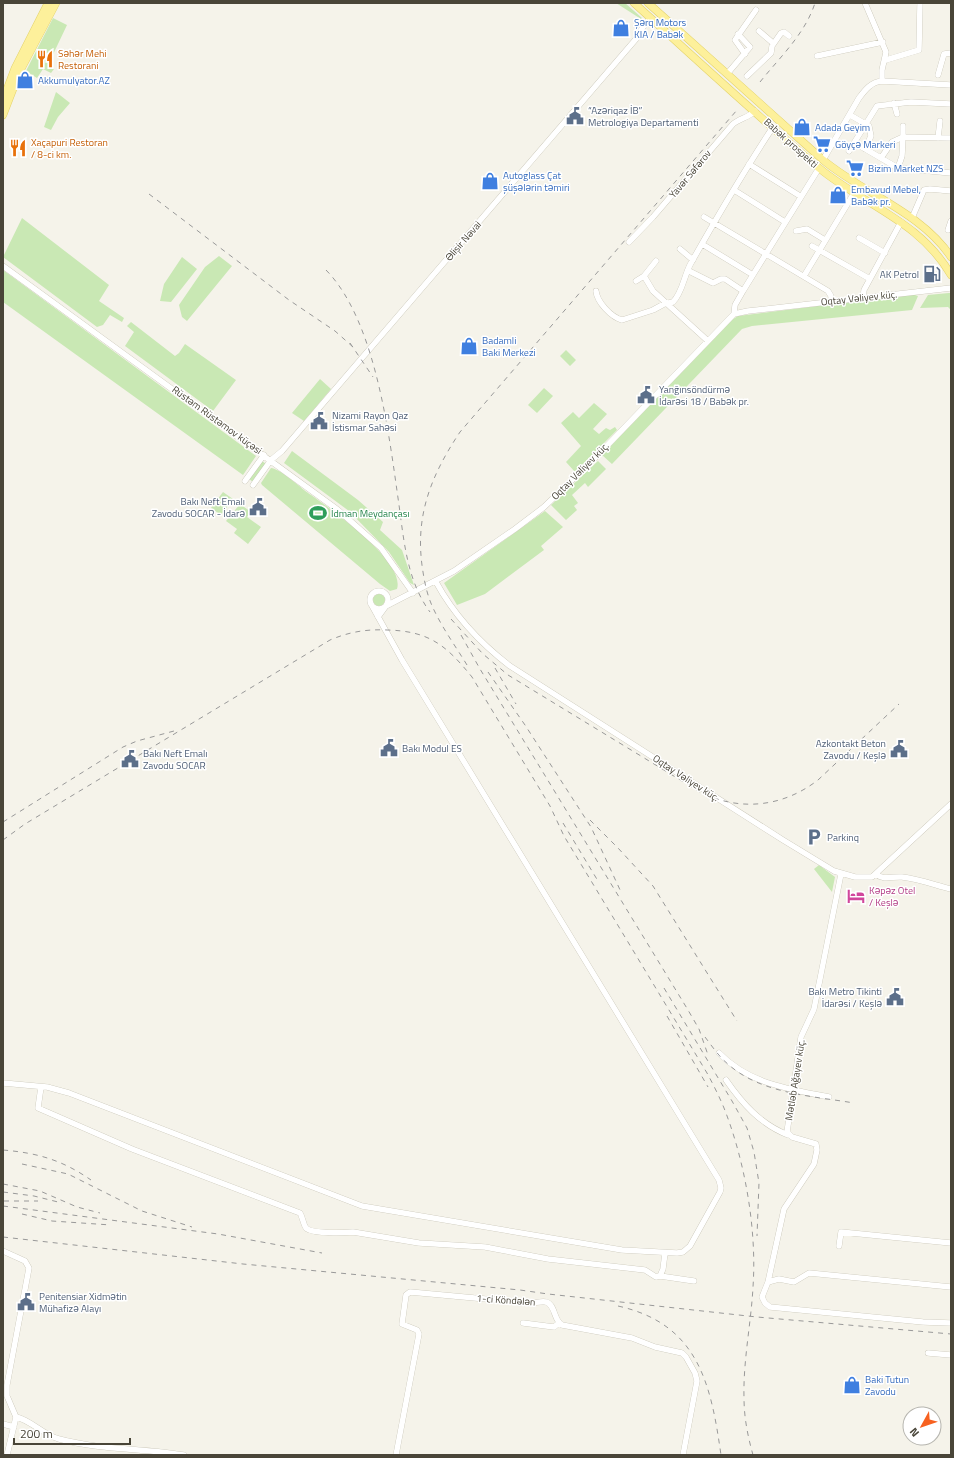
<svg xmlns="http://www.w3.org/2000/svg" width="954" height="1458" font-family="'Titillium Web',sans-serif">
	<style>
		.green { fill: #c9e8b4 }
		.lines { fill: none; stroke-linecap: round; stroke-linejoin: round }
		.minor-casing { stroke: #c1bdad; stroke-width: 6 }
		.major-casing { stroke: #e3d26a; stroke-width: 8 }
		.minor { stroke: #fff; stroke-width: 5.5 }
		.major { stroke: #fdf09b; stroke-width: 7 }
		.rail { stroke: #999; stroke-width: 1; stroke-dasharray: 5 5; stroke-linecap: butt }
		.labels { text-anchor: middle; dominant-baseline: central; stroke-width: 3; stroke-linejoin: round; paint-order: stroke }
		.shop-label { font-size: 10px; fill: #366cbe; stroke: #fff; text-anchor: start }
		.food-label { font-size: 10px; fill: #c56008; stroke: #fff; text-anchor: start }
		.service-label { font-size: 10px; fill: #4e5e75; stroke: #fff; text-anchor: start }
		.street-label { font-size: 10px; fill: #494538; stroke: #fff }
		.leisure-label { font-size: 10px; fill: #27864d; stroke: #fff; text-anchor: start }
		.hotel-label { font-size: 10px; fill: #b23c85; stroke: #fff; text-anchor: start }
	</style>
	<rect width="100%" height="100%" fill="#f5f3ea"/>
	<path class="green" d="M616,3H625L642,18L641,19Z
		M53,18L67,25L48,65L54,69L51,73L43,69L37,78L26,71Z
		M56,92L70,103L58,117L51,130L44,127Z
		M22,218L109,285L99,301L124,318L122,322L110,315L103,325L97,327L3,257Z
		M219,256L232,266L187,321L182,317L179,305L205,267Z
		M182,257L197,269L171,302L160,301L164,284Z
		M3,270L256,456L243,475L3,302Z
		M949,293H951V310L948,307L920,308L928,295Z
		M912,294L918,296L912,310L752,326L742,329L612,464L602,455L733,319L738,316Z
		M131,322L175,356L179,353L185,344L236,380L213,411L125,346L134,332L127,326Z
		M566,350L576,360L570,366L560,356Z
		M320,379L331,389L304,421L292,413Z
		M544,388L553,396L537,413L528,405Z
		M594,403L607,414L593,429L599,434L606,428L610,430L615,427L617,430L575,472L566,462L581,446L561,423L573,412L579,418Z
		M292,451L358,500L383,522L380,530L402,550L414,585L410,583L389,552L349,511L284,463Z
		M262,461L266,464L253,482L249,479Z
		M598,461L606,469L588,487L585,483L572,495L578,503L574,506L577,510L566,520L551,505Z
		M271,468C280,469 297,484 304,490C325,505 406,560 397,589L390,591L380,584L262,485L261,483Z
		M223,492L233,499L221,515L211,508Z
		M240,504L251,512L247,517L261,527L248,544L234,533L237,529L226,521Z
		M545,511L563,527L541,546L544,550L485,594L457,605L444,583Z
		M373 600a6 6 0 1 1 12 0a6 6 0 1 1-12 0Z
		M819,865L835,877L832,892L814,869Z"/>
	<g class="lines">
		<g class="minor-casing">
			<path id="minor" d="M865,3L886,52L882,70V81
				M759,31L773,43
				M745,54L735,40L756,10
				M817,56L883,42
				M886,60L919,50L920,3
				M727,74L750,47L738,34
				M938,75L944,54L951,53
				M747,76L771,53L772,46L781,33L784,32L789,36
				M894,103L897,114
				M850,115L869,126L871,136L865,149
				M938,138L940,121
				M855,143L898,168L951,173
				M849,151L877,106L911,102L951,104
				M881,158L892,142L903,137V126
				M823,160L859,98C865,90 871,82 882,81L951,85
				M749,164L800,196
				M898,168L902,156L903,137L951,138
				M734,190L785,222
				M704,217L828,291L831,296V301
				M912,218L924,190L930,189L951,191
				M948,230L951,221
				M796,231L807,229L825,240
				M859,238L885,253
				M629,242L653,217L733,124C740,118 748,118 755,111
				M702,244L753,275
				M812,246L870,279
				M680,249L693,260
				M3,266L338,510L381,548L413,593
				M689,271L713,283L721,279H725L743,291
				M644,276L653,291L708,341
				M804,276L854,193
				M636,281L644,276L656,261
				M596,291C597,302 611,317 622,320L653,310L664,304L673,302C683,292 684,275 691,263C717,217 744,171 773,127
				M863,298L864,290L901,222
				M734,314L735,305L743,291L819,168
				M245,481L264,455
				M253,485L271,460L282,451L636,39L643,27L651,18
				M436,582C454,615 480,643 510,666L783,840L834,871L855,877H872L951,804
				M370 600a9 9 0 1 1 18 0a9 9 0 1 1-18 0Z
				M378,617L386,606L454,571L515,529L544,507L598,455L734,314L748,311L951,288
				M841,874L814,1009L801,1037L787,1132L792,1137L816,1144L817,1150L814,1164L784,1209L768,1282L762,1297L765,1303L770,1307L923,1322L951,1323
				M876,874C884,881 893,876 902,877C919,879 935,885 951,889
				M719,1053C749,1084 789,1089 829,1097
				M726,1080C742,1103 760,1124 788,1135
				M3,1083L47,1087L69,1093L362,1206L622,1250L677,1253L683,1252L690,1246L720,1192L721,1188L719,1180L402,660L371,604
				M41,1087L38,1108L132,1149L300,1213C303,1218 303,1224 306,1228C312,1234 344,1233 353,1232L419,1243L485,1247L548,1259L645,1270L656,1277L660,1276L663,1269L665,1253
				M839,1246L841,1232L951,1243
				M3,1251L25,1261L29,1268L7,1385V1396L16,1417L7,1455
				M660,1276L694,1281
				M768,1282L779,1279L794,1282L809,1273L951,1287
				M523,1323L554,1327L559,1323
				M928,1353L951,1355
				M16,1417C31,1420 43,1435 59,1439C100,1450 143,1448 184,1455
				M3,1424L14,1427
				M396,1455L419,1334L417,1330L402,1324L406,1295L410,1292L530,1303C535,1303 541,1301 546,1302C556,1305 553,1320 562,1325L632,1338L655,1347L682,1353L686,1357L695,1373L697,1381L683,1455"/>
		</g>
		<g class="major-casing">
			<path id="major" d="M634,3C695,58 756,115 819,168C865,206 920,221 951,275
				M648,3L823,160C864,194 921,212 951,257
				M3,100L15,68L48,3
				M3,115L20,71L56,3"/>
		</g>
		<use href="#minor" class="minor"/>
		<use href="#major" class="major"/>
		<path class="rail" d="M760,82C780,57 805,34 815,3
			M149,194L289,300L335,331L353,347
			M326,270C376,321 389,435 399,505C404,541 407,581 430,612
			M350,343L373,377
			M451,619L483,654L508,675L700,792C740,812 783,807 818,780L899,704
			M461,635L480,669L688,1010L699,1029L708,1055
			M467,665C456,647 443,629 434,610C428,598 425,585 423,572C414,518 430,477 460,432L737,110
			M495,668L516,704
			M488,672L525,725L591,827L621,892
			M590,820L618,848L653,886L737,1021
			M3,822L123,747L137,741L174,731
			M563,823L598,881
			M3,840L25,824L330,640C349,632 366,629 387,630C429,631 446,645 472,677L550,806L564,836L707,1073C713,1084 719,1096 724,1108C745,1161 757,1230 753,1287C751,1324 743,1361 744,1398C744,1418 748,1437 753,1455
			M664,988L732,1101L747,1128L754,1152L759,1183L757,1236
			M667,1016L708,1087
			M705,1037C712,1046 719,1057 729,1065C762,1094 813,1096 854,1103
			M3,1150C38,1153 62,1160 91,1180
			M22,1164L68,1174L142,1211L192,1227
			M3,1184L40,1191L77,1207L100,1213
			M3,1192L34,1196L62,1203
			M4,1201H38
			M3,1206L218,1234L322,1253
			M22,1214L52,1221L111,1225
			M3,1237L243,1264L520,1290L548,1294L757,1317L951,1334
			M618,1306C699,1324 711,1385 721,1455"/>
	</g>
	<defs>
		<g id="shop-bare" transform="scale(1.38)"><path d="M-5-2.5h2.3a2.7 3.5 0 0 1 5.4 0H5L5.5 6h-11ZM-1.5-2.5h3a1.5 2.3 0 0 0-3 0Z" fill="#3f7fe0" stroke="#fff" stroke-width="2.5" paint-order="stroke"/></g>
		<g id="restaurant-bare" transform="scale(1.38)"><path d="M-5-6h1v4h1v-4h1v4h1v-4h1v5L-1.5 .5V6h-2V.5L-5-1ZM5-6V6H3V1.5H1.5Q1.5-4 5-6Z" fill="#e8710a" stroke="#fff" stroke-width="2.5" paint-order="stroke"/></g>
		<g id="civic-bare" transform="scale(1.38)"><path d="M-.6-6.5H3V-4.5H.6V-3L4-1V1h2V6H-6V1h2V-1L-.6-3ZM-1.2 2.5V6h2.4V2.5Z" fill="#5c6f8a" stroke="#fff" stroke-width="2.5" paint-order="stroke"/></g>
		<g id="supermarket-bare" transform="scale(1.38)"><path d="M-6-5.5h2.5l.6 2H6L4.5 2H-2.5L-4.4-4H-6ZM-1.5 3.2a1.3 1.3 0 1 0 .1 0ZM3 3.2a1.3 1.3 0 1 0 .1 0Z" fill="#3f7fe0" stroke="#fff" stroke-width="2.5" paint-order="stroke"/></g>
		<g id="fuel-bare" transform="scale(1.38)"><path d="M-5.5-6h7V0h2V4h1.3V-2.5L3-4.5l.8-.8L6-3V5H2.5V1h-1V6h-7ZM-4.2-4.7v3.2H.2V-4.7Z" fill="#5c6f8a" stroke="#fff" stroke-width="2.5" paint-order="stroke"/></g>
		<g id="stadium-bare" transform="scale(1.38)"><path d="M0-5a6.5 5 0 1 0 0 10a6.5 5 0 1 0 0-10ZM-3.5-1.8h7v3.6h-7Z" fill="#2e9e5b" stroke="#fff" stroke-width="2.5" paint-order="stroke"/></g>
		<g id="parking-bare" transform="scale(1.38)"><path d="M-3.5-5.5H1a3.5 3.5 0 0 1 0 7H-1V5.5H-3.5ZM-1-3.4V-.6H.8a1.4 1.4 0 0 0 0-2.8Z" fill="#5c6f8a" stroke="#fff" stroke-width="2.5" paint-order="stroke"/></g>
		<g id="hotel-bare" transform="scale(1.38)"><path d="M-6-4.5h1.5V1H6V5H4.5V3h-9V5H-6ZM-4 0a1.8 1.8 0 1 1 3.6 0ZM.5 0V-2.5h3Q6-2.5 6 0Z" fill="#d1479c" stroke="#fff" stroke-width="2.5" paint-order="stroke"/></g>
	</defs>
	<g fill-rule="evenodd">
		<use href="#shop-bare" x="621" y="28"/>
		<use href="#restaurant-bare" x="45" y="59"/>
		<use href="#shop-bare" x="25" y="80"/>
		<use href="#civic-bare" x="575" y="116"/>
		<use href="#shop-bare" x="802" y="127"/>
		<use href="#supermarket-bare" x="822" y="144"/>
		<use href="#restaurant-bare" x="18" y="148"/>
		<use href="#supermarket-bare" x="855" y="168"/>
		<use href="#shop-bare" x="490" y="181"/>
		<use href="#shop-bare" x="838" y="195"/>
		<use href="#fuel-bare" x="932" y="274"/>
		<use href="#shop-bare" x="469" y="346"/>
		<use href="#civic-bare" x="646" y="395"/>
		<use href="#civic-bare" x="319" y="421"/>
		<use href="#civic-bare" x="258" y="507"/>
		<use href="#stadium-bare" x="318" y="513"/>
		<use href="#civic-bare" x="389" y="748"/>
		<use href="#civic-bare" x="899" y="749"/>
		<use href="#civic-bare" x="130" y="759"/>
		<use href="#parking-bare" x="814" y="837"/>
		<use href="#hotel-bare" x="856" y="896"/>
		<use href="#civic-bare" x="895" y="997"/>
		<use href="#civic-bare" x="26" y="1302"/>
		<use href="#shop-bare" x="852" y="1385"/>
	</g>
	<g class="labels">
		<g class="shop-label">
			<text x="634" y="22">Şərq Motors<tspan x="634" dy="12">KIA / Babək</tspan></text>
			<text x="38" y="80">Akkumulyator.AZ</text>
			<text x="815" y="127">Adada Geyim</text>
			<text x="835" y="144">Göyçə Markeri</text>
			<text x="868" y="168">Bizim Market NZS</text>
			<text x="503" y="175">Autoglass Çat<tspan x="503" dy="12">şüşələrin təmiri</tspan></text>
			<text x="851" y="189">Embavud Mebel,<tspan x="851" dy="12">Babək pr.</tspan></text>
			<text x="482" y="340">Badamli<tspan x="482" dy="12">Baki Merkezi</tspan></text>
			<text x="865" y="1379">Baki Tutun<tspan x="865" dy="12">Zavodu</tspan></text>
		</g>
		<g class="food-label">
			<text x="58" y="53">Səhər Mehi<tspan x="58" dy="12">Restorani</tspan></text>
			<text x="31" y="142">Xaçapuri Restoran<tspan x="31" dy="12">/ 8-ci km.</tspan></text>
		</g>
		<g class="service-label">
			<text x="588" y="110">“Azəriqaz İB”<tspan x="588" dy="12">Metrologiya Departamenti</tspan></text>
			<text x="919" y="274" text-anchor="end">AK Petrol</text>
			<text x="659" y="389">Yanğınsöndürmə<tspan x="659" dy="12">İdarəsi 18 / Babək pr.</tspan></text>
			<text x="332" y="415">Nizami Rayon Qaz<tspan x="332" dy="12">İstismar Sahəsi</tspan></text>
			<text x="245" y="501" text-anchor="end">Bakı Neft Emalı<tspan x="245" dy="12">Zavodu SOCAR - İdarə</tspan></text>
			<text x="886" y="743" text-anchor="end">Azkontakt Beton<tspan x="886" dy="12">Zavodu / Keşlə</tspan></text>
			<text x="402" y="748">Bakı Modul ES</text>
			<text x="143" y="753">Bakı Neft Emalı<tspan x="143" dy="12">Zavodu SOCAR</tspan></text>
			<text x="827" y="837">Parkinq</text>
			<text x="882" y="991" text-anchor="end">Bakı Metro Tikinti<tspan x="882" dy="12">İdarəsi / Keşlə</tspan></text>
			<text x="39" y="1296">Penitensiar Xidmətin<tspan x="39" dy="12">Mühafizə Alayı</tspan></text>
		</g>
		<g class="street-label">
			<text transform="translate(791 143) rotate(42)">Babək prospekti</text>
			<text transform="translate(690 174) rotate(-50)">Yavər Səfərov</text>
			<text transform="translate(463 241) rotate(-49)">Əlişir Nəvai</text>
			<text transform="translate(859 298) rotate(-6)">Oqtay Vəliyev küç.</text>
			<text transform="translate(217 420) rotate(36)">Rüstəm Rüstəmov küçəsi</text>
			<text transform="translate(580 471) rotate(-45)">Oqtay Vəliyev küç.</text>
			<text transform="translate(686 778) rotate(33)">Oqtay Vəliyev küç.</text>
			<text transform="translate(795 1080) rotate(-81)">Mətləb Ağayev küç.</text>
			<text transform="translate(506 1300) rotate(4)">1-ci Köndələn</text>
		</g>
		<g class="leisure-label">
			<text x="331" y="513">İdman Meydançası</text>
		</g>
		<g class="hotel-label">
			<text x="869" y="890">Kəpəz Otel<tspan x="869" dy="12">/ Keşlə</tspan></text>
		</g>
	</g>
	<rect width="954" height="1458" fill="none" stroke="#494538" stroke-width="8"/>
	<g transform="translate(922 1426) rotate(230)"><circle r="19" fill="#ffffff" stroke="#b6b5af"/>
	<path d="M0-3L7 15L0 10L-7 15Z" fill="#f7611f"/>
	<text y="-6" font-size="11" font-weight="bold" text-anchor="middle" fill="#494538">N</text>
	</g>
	<path d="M14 1438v6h116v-6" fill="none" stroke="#494538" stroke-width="2"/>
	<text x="20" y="1438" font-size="12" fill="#494538" stroke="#ffffff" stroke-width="3" paint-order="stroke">200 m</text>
</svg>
